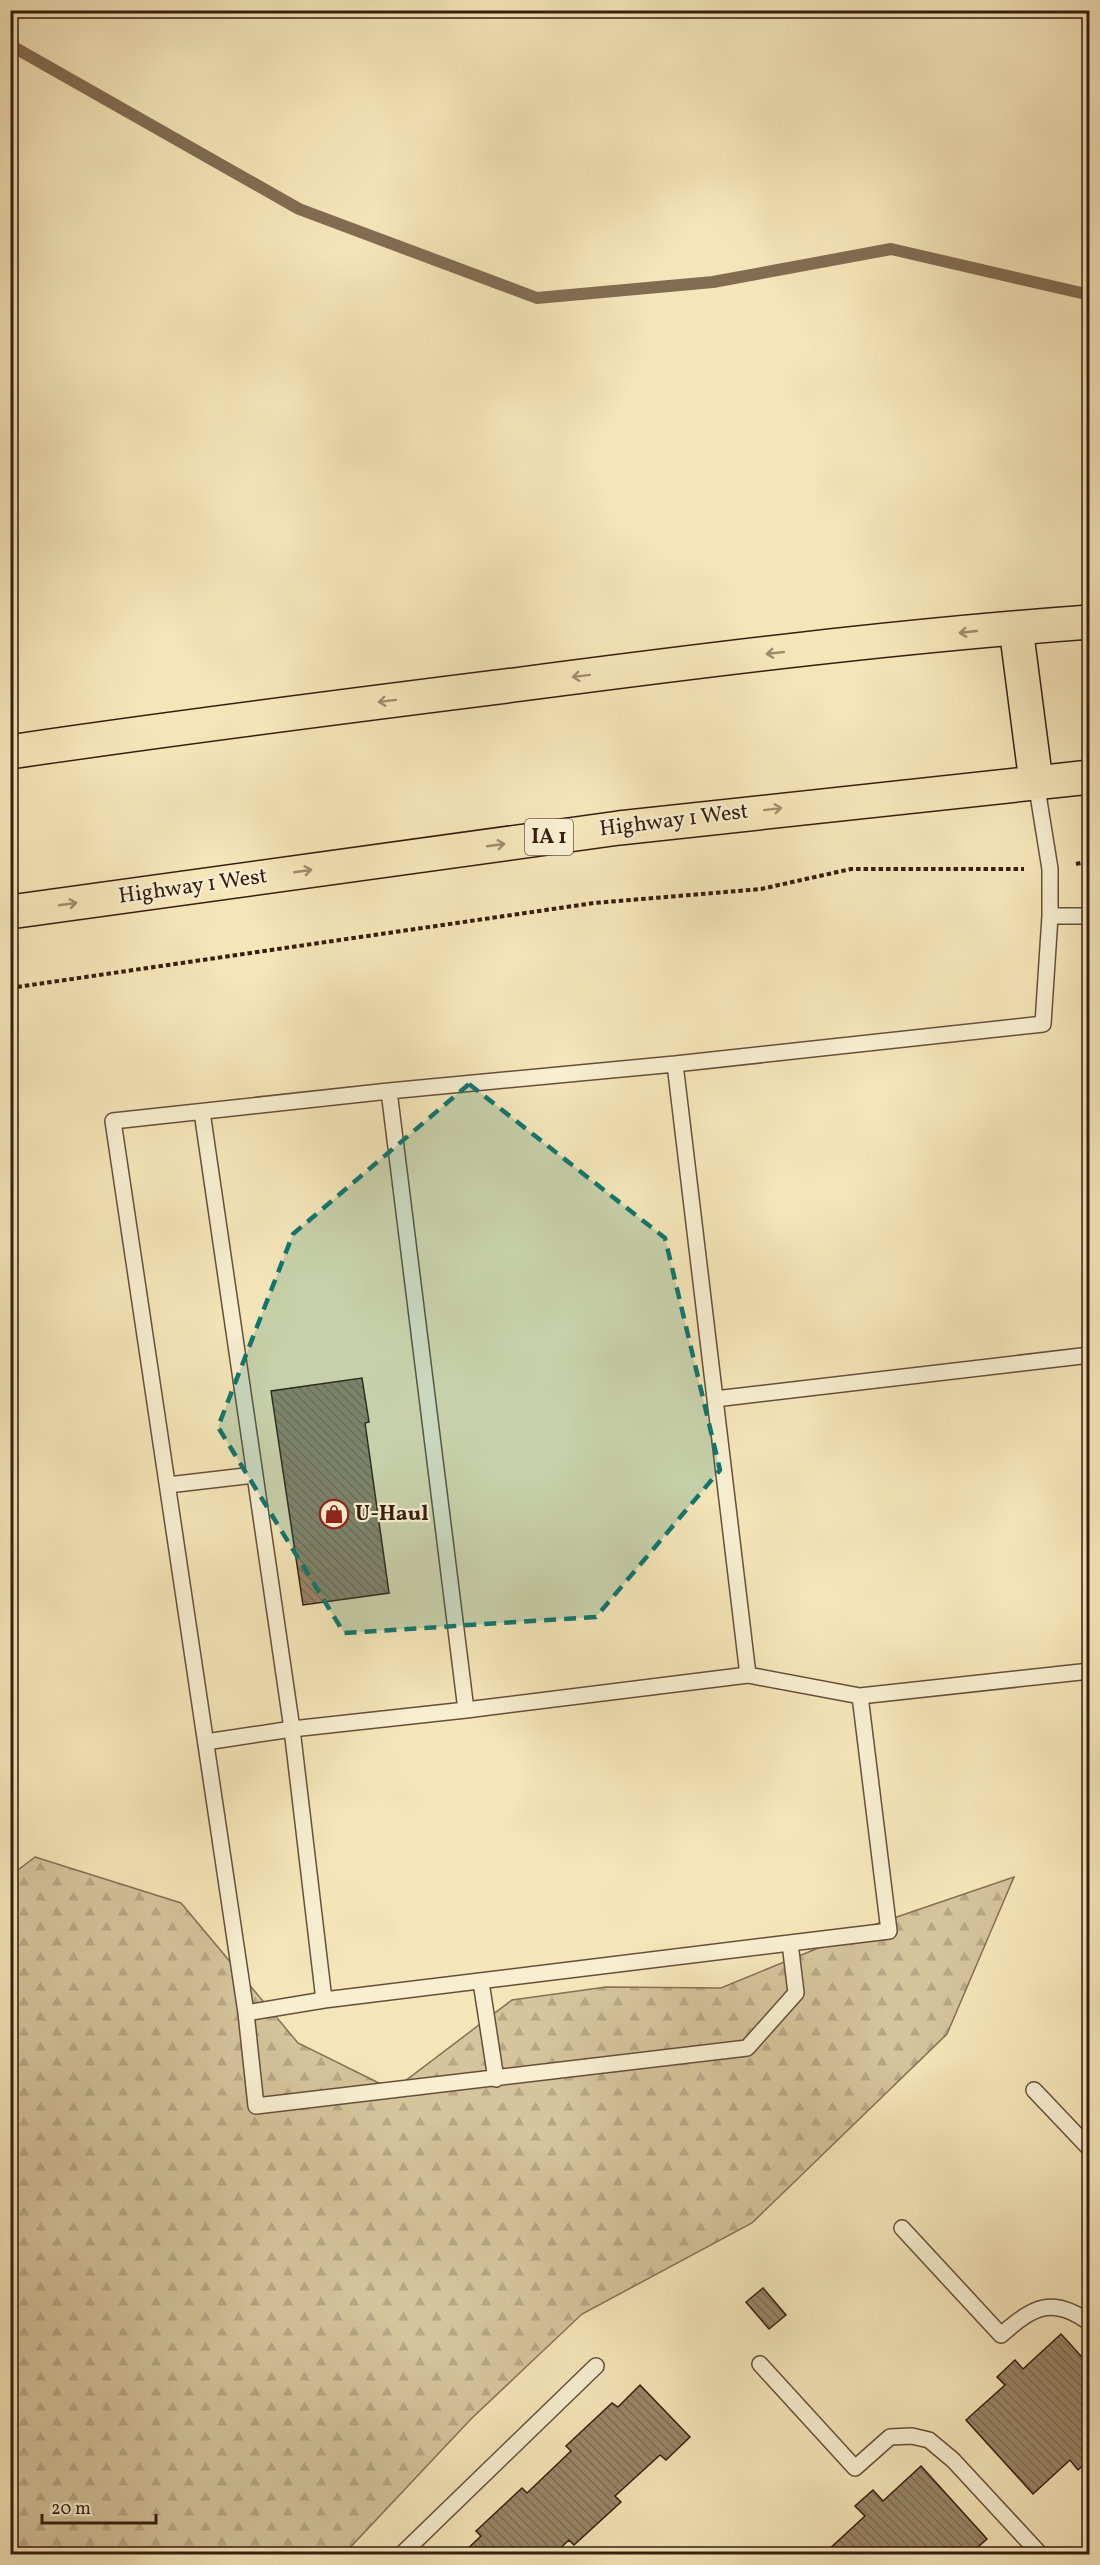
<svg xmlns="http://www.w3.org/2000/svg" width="1100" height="2565" font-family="Vollkorn,serif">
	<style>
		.forest { fill: url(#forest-firs); stroke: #867056; stroke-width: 1.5 }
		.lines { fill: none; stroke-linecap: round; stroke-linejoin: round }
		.stream { stroke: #826d53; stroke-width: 12 }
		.building { fill: url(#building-back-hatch); stroke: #361d10; stroke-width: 1.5 }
		.lane-casing { stroke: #664f3a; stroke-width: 18 }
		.primary-casing { stroke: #361d10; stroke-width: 36 }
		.path { stroke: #361d10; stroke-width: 4; stroke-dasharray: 4.5 3; stroke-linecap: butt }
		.lane { stroke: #f8efd2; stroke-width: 15 }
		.primary { stroke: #f5e6b9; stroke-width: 33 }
		.oneway { stroke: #9f8c6d }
		.marked { fill: #0f766e; fill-opacity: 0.2; stroke: #0f766e; stroke-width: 4.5; stroke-dasharray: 12 8; stroke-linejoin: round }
		.labels { text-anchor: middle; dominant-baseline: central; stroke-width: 4.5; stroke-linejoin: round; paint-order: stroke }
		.shield { fill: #f8efd2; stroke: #705c4a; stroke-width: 1.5 }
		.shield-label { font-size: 21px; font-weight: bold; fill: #361d10 }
		.street-label { font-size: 22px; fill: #361d10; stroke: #f8efd2 }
		.poi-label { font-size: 22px; font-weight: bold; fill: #361d10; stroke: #f8efd2; text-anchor: start }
	</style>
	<defs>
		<pattern id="forest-firs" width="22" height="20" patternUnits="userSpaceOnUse" patternTransform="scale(1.5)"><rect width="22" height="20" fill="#d5c49c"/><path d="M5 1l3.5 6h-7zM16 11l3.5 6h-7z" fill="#b7a885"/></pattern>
		<pattern id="building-back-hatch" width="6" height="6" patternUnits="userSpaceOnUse" patternTransform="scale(1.5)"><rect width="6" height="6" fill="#998668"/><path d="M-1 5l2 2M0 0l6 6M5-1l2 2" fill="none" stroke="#7e6d54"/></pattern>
	</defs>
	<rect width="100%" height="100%" fill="#f5e6b9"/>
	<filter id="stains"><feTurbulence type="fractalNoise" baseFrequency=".00333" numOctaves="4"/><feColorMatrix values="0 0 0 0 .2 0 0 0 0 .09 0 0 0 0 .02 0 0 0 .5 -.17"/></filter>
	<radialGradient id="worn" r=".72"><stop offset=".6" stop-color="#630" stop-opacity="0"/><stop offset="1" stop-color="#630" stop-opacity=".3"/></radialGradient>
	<path class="forest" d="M35,1857L181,1903L298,2043L393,2090L512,2000L606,1987L721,1988L879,1923L1014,1877L947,2034L752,2223L582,2314L471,2419L344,2554H11L10,1876Z"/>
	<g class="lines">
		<path class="stream" d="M10,45L299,209L537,298L713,282L891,249L1090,295"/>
	</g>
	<path class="building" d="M362,1378L369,1422L365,1423L389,1593L303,1605L271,1391Z
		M763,2288L786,2315L769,2329L746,2302Z
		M1061,2334L1090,2366V2459L1078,2470L1070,2460L1033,2494L966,2420L1005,2385L997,2377L1015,2360L1023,2369Z
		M640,2385L690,2437L666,2460L660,2455L615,2496L621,2502L574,2545L569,2540L554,2554H462L481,2536L476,2531L522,2488L527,2493L571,2451L566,2446L612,2403L618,2407Z
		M921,2466L987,2539L970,2554H827L826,2552L865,2516L855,2506L873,2490L883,2501Z"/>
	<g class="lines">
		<g class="lane-casing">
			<path id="lane" d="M1050,916H1090
				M675,1064L748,1675
				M202,1112L292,1729L324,2000L790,1943L796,1993L747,2048L256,2106L246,2013L113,1121L389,1091
				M715,1399L1090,1355
				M168,1485L254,1475
				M466,1710L748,1675L860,1696L1090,1671
				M206,1742L292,1729L466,1710L389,1091L675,1064L1043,1024L1050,916V869L1036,782
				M790,1943L889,1931L860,1696
				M481,1982L496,2079
				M246,2013L324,2000
				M1034,2090L1090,2149
				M902,2228L1001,2335C1033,2307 1052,2295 1090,2323
				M760,2364L855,2468L890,2437L912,2436L929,2440L953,2460L1040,2554
				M406,2554L404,2552L596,2366"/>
		</g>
		<g class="primary-casing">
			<path id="primary" d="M1016,628L1036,782
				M10,752C178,727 346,706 514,685C705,660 897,636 1090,622
				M10,912L619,828L1090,777"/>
		</g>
		<path class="path" d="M1076,864L1090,861
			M10,988L594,903L761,889L851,869H1024"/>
		<use href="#lane" class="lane"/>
		<use href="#primary" class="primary"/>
	</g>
	<defs><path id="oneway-shaft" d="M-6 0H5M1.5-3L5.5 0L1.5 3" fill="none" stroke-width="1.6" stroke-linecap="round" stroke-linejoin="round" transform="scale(1.5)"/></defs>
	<g class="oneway">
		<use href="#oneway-shaft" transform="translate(968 632) rotate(174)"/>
		<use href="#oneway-shaft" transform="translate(775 653) rotate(174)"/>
		<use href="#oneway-shaft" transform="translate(581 676) rotate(173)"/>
		<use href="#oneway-shaft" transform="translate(387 701) rotate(173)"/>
		<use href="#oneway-shaft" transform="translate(773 809) rotate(-7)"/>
		<use href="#oneway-shaft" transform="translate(496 845) rotate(-8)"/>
		<use href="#oneway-shaft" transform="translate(303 871) rotate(-8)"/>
		<use href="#oneway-shaft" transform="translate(68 904) rotate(-8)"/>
	</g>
	<path class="marked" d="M469,1084L665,1238L720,1470L596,1617L344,1633L218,1427L293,1234Z"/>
	<defs>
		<g id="shop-ring" transform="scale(1.5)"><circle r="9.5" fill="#f8efd2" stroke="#8f2418" stroke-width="1.5"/><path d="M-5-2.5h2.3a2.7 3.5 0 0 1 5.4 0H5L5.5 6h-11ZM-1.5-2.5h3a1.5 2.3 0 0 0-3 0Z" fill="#8f2418"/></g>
	</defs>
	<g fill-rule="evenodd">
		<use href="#shop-ring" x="334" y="1514"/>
	</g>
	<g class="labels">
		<rect class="shield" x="525" y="819" width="48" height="36" rx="4.5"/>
		<g class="shield-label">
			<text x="549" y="837">IA 1</text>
		</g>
		<g class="street-label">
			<text transform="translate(674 821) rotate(-7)">Highway 1 West</text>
			<text transform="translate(193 887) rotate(-8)">Highway 1 West</text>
		</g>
		<g class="poi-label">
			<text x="355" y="1514">U-Haul</text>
		</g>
	</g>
	<rect width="1100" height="2565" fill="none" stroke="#f5e6b9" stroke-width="36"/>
	<rect x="12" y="12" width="1076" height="2541" fill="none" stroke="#361d10" stroke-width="3"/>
	<rect x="18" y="18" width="1064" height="2529" fill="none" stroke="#361d10" stroke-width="1.5"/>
	<path d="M42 2514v9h114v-9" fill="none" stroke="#361d10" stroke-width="3"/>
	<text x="51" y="2514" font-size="18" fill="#361d10" stroke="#f8efd2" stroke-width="4.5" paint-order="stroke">20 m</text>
	<rect width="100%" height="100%" filter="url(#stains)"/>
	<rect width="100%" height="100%" fill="url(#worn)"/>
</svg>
